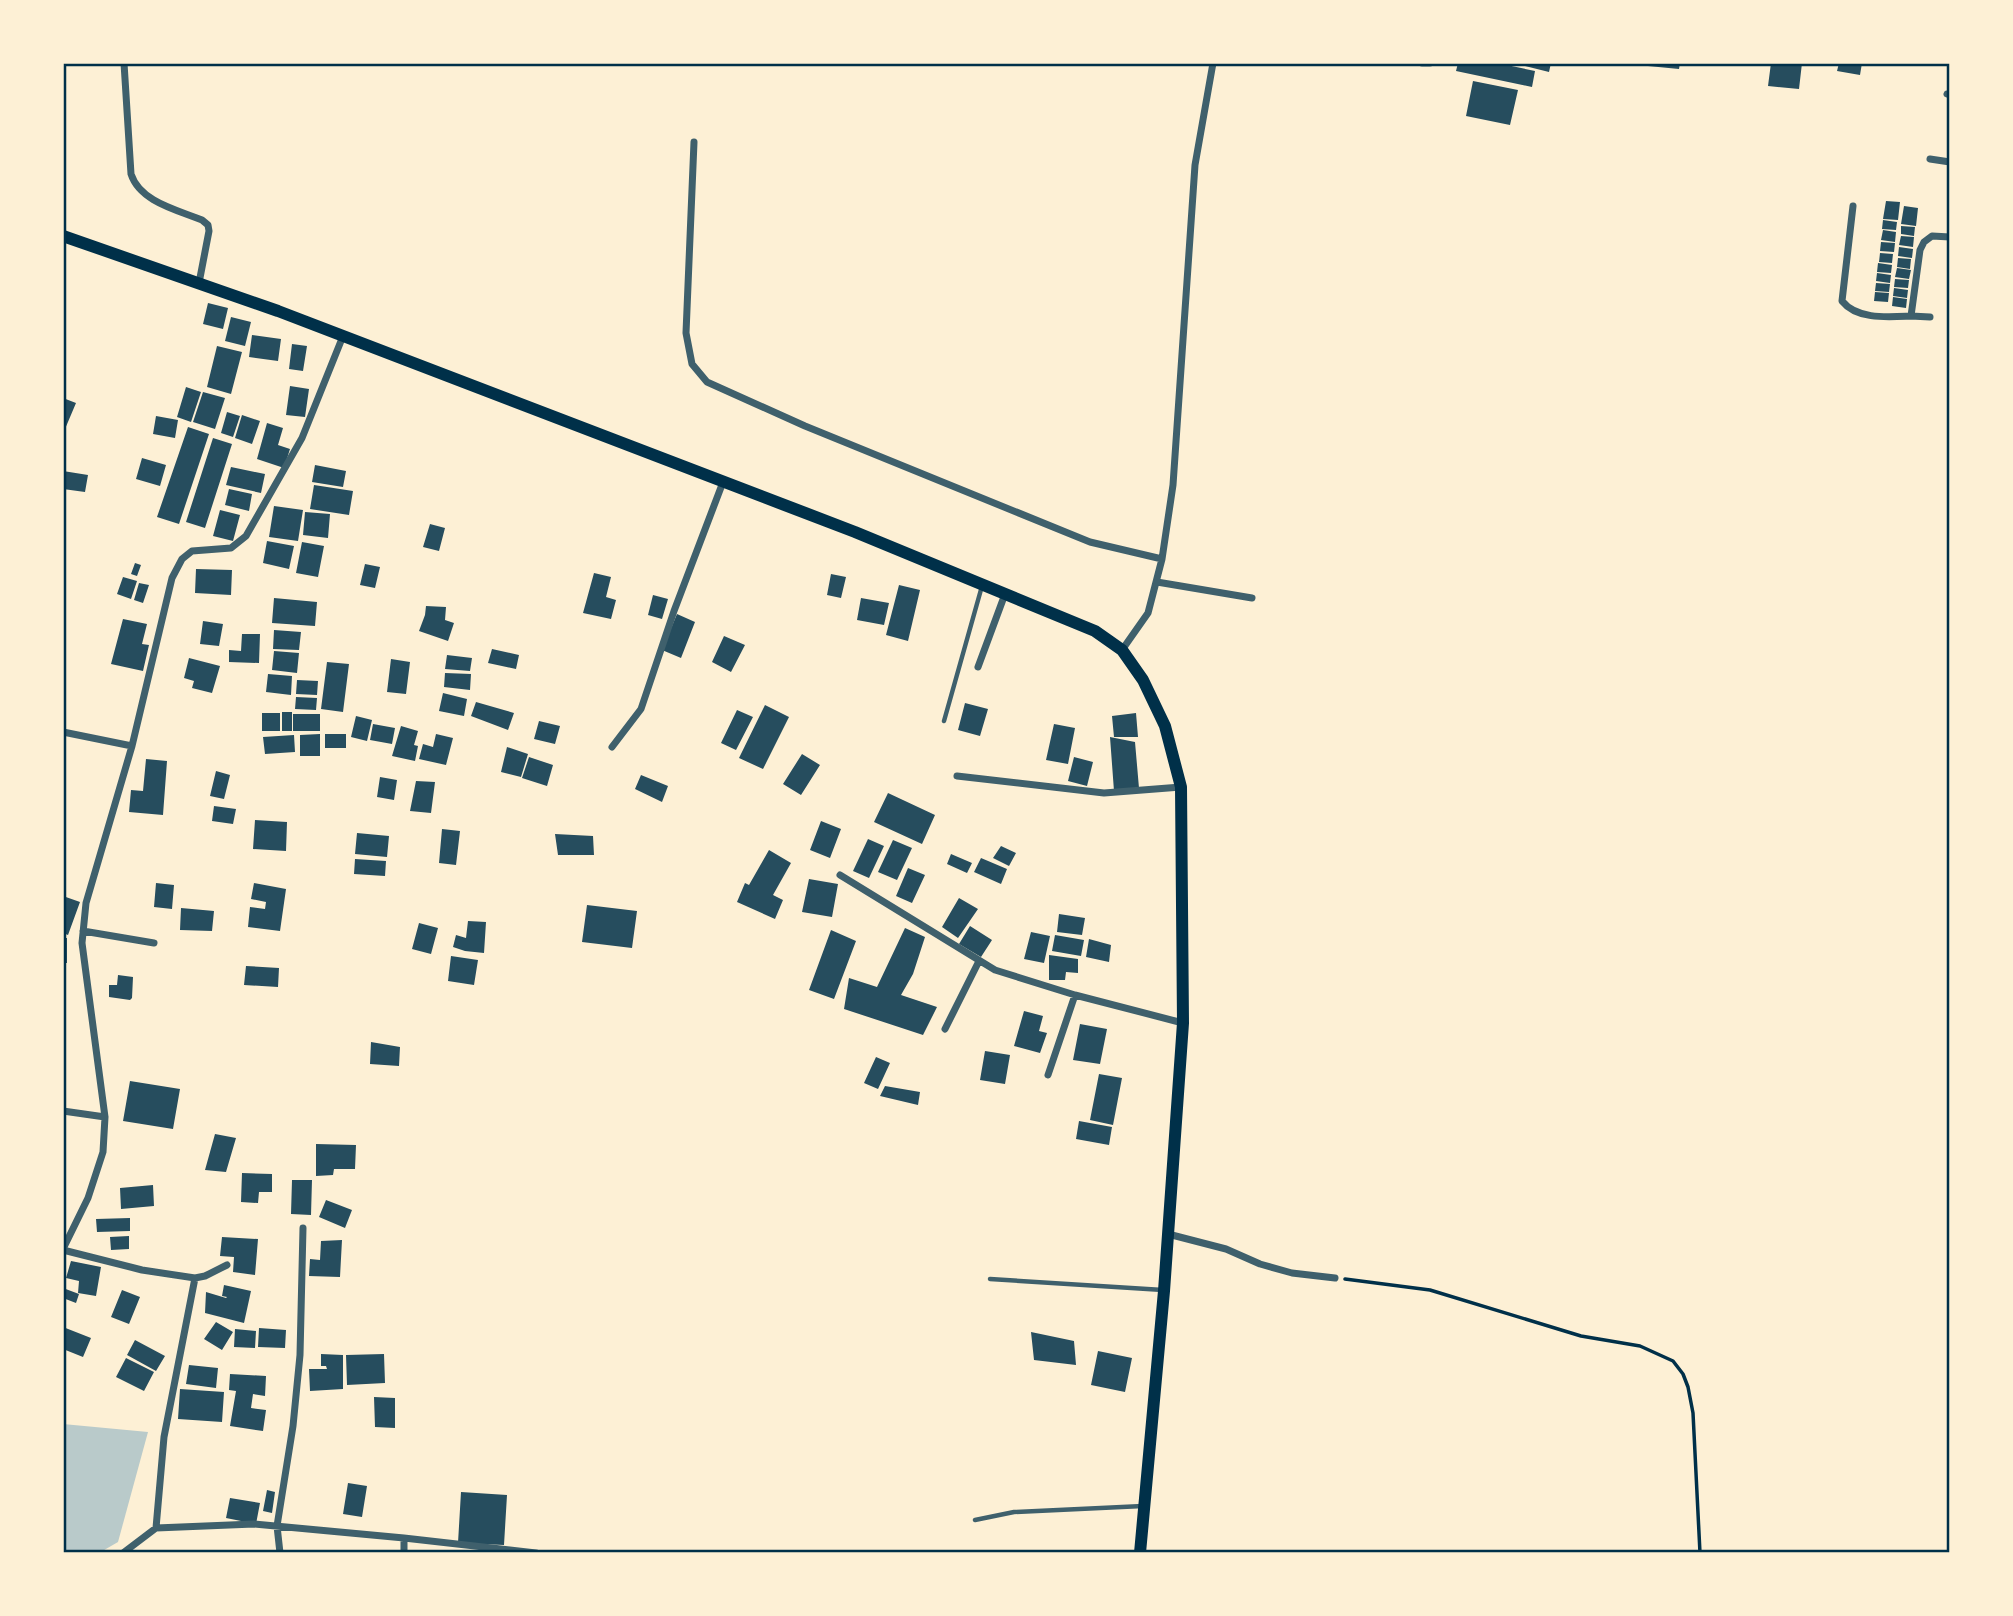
<svg xmlns="http://www.w3.org/2000/svg" width="2013" height="1616" font-family="Figtree,sans-serif">
	<style>
		.green { fill: #b9caca }
		.building { fill: #264d5e }
		.lines { fill: none; stroke-linecap: round; stroke-linejoin: round }
		.path { stroke: #003049; stroke-width: 3.5 }
		.service { stroke: #3f606c; stroke-width: 4.5 }
		.minor { stroke: #3f606c; stroke-width: 7 }
		.secondary { stroke: #003049; stroke-width: 12 }
		.neatline { fill: none; stroke: #003049; stroke-width: 2.5 }
	</style>
	<rect width="100%" height="100%" fill="#fdf0d5"/>
	<path class="green" d="M63,1424L148,1432L118,1542L99,1553H63Z"/>
	<path class="building" d="M1458,63H1497L1535,71L1532,87L1456,71Z
		M1513,63H1551L1549,72Z
		M1649,63H1680L1679,69L1648,66Z
		M1771,63H1802L1799,89L1768,86Z
		M1839,63H1862L1860,75L1837,71Z
		M1473,81L1518,90L1510,125L1466,116Z
		M1886,201L1900,202L1898,220L1883,219Z
		M1904,206L1918,208L1916,226L1901,224Z
		M1883,220L1897,222L1896,230L1882,229Z
		M1901,226L1915,227L1914,236L1901,234Z
		M1883,230L1896,232L1895,242L1881,240Z
		M1901,236L1914,237L1913,247L1899,245Z
		M1881,242L1895,243L1894,252L1880,251Z
		M1899,247L1913,249L1912,258L1898,256Z
		M1880,253L1893,254L1892,263L1879,262Z
		M1898,258L1911,259L1910,269L1897,267Z
		M1878,263L1892,265L1891,273L1877,272Z
		M1897,268L1911,270L1909,279L1895,277Z
		M1877,273L1891,275L1890,283L1876,281Z
		M1895,279L1909,280L1908,288L1894,287Z
		M1876,283L1890,284L1889,292L1875,291Z
		M1894,288L1908,290L1907,298L1893,296Z
		M1875,292L1889,293L1888,302L1874,301Z
		M1893,297L1907,299L1906,308L1892,306Z
		M208,303L228,308L223,329L203,324Z
		M231,317L251,322L245,346L225,341Z
		M252,335L281,339L278,361L249,357Z
		M292,344L307,346L303,371L289,369Z
		M217,346L242,352L231,394L207,387Z
		M290,386L309,389L305,417L286,415Z
		M186,387L201,392L191,422L177,417Z
		M203,392L225,398L215,429L193,422Z
		M63,398L76,403L65,429L63,428Z
		M227,412L240,416L233,437L221,433Z
		M242,415L260,421L252,444L235,438Z
		M156,416L178,420L175,438L153,434Z
		M267,423L283,428L278,445L290,449L284,468L257,459Z
		M188,427L209,434L179,524L157,517Z
		M213,438L232,444L205,528L186,522Z
		M142,458L166,465L160,486L136,479Z
		M315,465L346,471L343,487L312,482Z
		M231,467L265,474L261,493L226,485Z
		M63,471L88,475L85,492L63,489Z
		M314,485L353,491L349,515L310,509Z
		M229,489L252,494L249,511L225,505Z
		M274,506L303,510L298,541L269,537Z
		M220,510L240,515L233,541L213,536Z
		M305,512L330,514L328,538L303,535Z
		M430,524L445,528L439,551L423,547Z
		M267,541L294,546L289,569L263,563Z
		M302,542L324,546L318,577L296,573Z
		M135,563L141,565L137,576L131,574Z
		M365,564L380,567L375,588L360,585Z
		M196,569L232,570L231,595L195,593Z
		M594,573L611,577L606,597L616,600L611,619L583,613Z
		M831,574L846,577L841,598L827,595Z
		M123,577L137,581L131,599L117,594Z
		M139,583L149,585L143,603L134,600Z
		M899,585L920,590L908,641L886,635Z
		M653,595L668,599L662,619L648,615Z
		M274,598L317,602L315,626L272,623Z
		M861,598L889,603L884,625L857,620Z
		M426,606L446,607L445,620L454,623L448,641L419,631L425,615Z
		M677,614L695,622L681,658L662,650Z
		M123,619L147,624L142,644L149,645L143,671L111,664Z
		M203,621L223,624L219,646L200,644Z
		M274,630L301,632L299,650L273,649Z
		M242,634H260L259,663L229,662V650L241,651Z
		M724,636L745,645L731,672L712,662Z
		M492,649L519,655L516,669L488,663Z
		M274,651L299,653L297,673L272,670Z
		M447,655L472,658L470,671L445,669Z
		M189,658L220,666L212,693L192,688L194,681L184,678Z
		M391,659L410,662L406,694L387,692Z
		M327,662L349,664L343,712L321,709Z
		M445,673L471,674L470,690L444,687Z
		M268,674L292,676L291,695L266,692Z
		M297,680L318,681L317,695L296,694Z
		M443,693L467,699L464,716L439,711Z
		M296,697L317,698L316,710L295,709Z
		M476,702L514,713L508,730L471,716Z
		M965,703L988,709L980,736L958,730Z
		M765,705L789,717L763,769L739,758Z
		M737,710L753,717L736,750L721,743Z
		M282,712H292V731H282Z
		M262,713H280V731H262Z
		M1136,713L1138,737H1114L1112,716Z
		M293,714H320V731H293Z
		M356,716L372,720L367,741L351,737Z
		M539,721L560,726L555,744L534,739Z
		M373,724L395,728L392,744L370,740Z
		M1054,724L1075,728L1068,764L1046,760Z
		M401,726L418,731L414,745L418,746L415,761L392,756Z
		M320,734V756H300V735Z
		M325,734H346V748H325Z
		M436,734L453,738L446,765L419,759L423,744L433,747Z
		M294,735L295,752L265,754L263,737Z
		M1110,737L1135,742L1139,788L1114,791Z
		M507,747L528,754L521,777L501,772Z
		M802,754L820,765L801,795L783,784Z
		M529,757L553,765L547,786L522,778Z
		M1074,757L1093,762L1087,786L1068,781Z
		M146,759L167,761L163,815L129,812L131,790L143,791Z
		M216,771L230,775L224,799L210,796Z
		M641,775L668,786L662,802L635,789Z
		M380,777L397,780L394,800L377,797Z
		M416,781L435,782L431,813L410,811Z
		M888,793L935,815L922,844L874,822Z
		M214,806L236,809L233,824L212,821Z
		M255,820L287,822L286,851L253,849Z
		M821,821L841,829L830,858L810,850Z
		M442,829L460,831L456,865L439,863Z
		M357,833L389,836L387,857L355,854Z
		M555,834L593,836L594,855H558Z
		M868,839L884,846L869,878L853,871Z
		M893,840L912,848L897,880L878,872Z
		M1001,846L1016,853L1009,866L993,858Z
		M769,850L791,863L773,895L783,900L775,919L737,902L745,883L749,885Z
		M951,854L972,863L967,873L947,864Z
		M981,858L1007,869L1001,884L974,872Z
		M355,859L386,861L385,876L354,874Z
		M908,868L925,875L912,903L896,896Z
		M809,879L838,884L832,917L802,912Z
		M156,883L174,885L172,909L154,907Z
		M254,883L286,889L280,931L248,927L250,907L265,909L266,902L251,899Z
		M63,896L80,902L68,935L63,933Z
		M959,898L978,909L958,938L942,927Z
		M587,905L637,911L632,948L582,942Z
		M181,908L214,911L212,931L180,930Z
		M1059,914L1085,918L1082,935L1057,932Z
		M468,921L486,922L484,953L465,951L453,947L456,935L466,938Z
		M419,923L438,928L431,954L412,949Z
		M970,926L992,940L981,957L959,944Z
		M905,928L925,937L913,974L901,995L937,1007L923,1035L844,1009L849,978L877,987Z
		M831,930L856,941L834,999L809,990Z
		M1031,932L1050,936L1044,963L1024,959Z
		M1055,935L1084,940L1081,956L1052,951Z
		M63,938H67V963H63Z
		M1089,939L1111,945L1109,962L1086,957Z
		M1049,955L1078,959V973L1066,972L1065,980H1049Z
		M451,956L478,960L474,985L448,981Z
		M246,966L279,968L278,987L244,985Z
		M118,975L133,977L132,998L130,1000L109,997V985H117Z
		M1024,1011L1043,1016L1039,1031L1047,1033L1040,1053L1014,1046Z
		M1080,1024L1107,1029L1100,1064L1073,1060Z
		M371,1042L400,1047L399,1066L370,1064Z
		M985,1051L1010,1055L1005,1084L980,1080Z
		M876,1057L890,1063L878,1089L864,1083Z
		M1099,1074L1122,1078L1113,1125L1090,1120Z
		M130,1081L180,1089L173,1129L123,1121Z
		M885,1086L920,1092L918,1105L880,1096Z
		M1079,1121L1112,1127L1109,1145L1076,1139Z
		M215,1134L236,1138L226,1172L205,1170Z
		M316,1144L356,1145L355,1169H334L333,1175L316,1176Z
		M242,1173L272,1174V1192H259L258,1203L241,1202Z
		M292,1180H312L311,1215L291,1214Z
		M153,1185L154,1206L121,1209L120,1188Z
		M326,1200L352,1210L345,1228L319,1217Z
		M130,1218V1231L97,1232L96,1219Z
		M129,1236V1249L111,1250L110,1237Z
		M222,1237L258,1239L255,1275L233,1272L234,1257L220,1256Z
		M342,1240L340,1277L309,1276L310,1259L320,1260L321,1241Z
		M71,1261L101,1267L96,1296L78,1293L79,1281L66,1278Z
		M224,1285L251,1291L244,1323L205,1313L206,1292L226,1298L227,1297L222,1296Z
		M63,1288L79,1294L76,1303L63,1298Z
		M122,1290L140,1297L129,1324L111,1317Z
		M216,1322L233,1332L222,1350L204,1339Z
		M63,1327L91,1338L83,1357L63,1349Z
		M259,1328L286,1330L285,1348L258,1347Z
		M235,1329L256,1331L255,1348L234,1347Z
		M1031,1332L1074,1341L1076,1365L1034,1360Z
		M135,1340L165,1356L156,1371L127,1355Z
		M1098,1351L1132,1358L1125,1392L1091,1385Z
		M321,1354L343,1355V1389L310,1391L309,1369H327L326,1366H321Z
		M384,1354L385,1383L347,1385L346,1355Z
		M126,1358L154,1372L144,1391L116,1377Z
		M189,1365L218,1368L216,1388L186,1384Z
		M230,1374L266,1376L265,1396L253,1394L251,1408L266,1410L263,1431L230,1426L236,1391L229,1390Z
		M180,1389L224,1392L222,1422L178,1419Z
		M374,1397L395,1398V1428L375,1427Z
		M348,1483L367,1486L362,1517L343,1514Z
		M267,1490L275,1492L272,1513L263,1511Z
		M461,1492L507,1495L504,1545L458,1543Z
		M230,1498L260,1503L256,1524L226,1518Z"/>
	<g class="lines">
		<path class="path" d="M1345,1279L1430,1290L1581,1336L1640,1346L1673,1361L1683,1374L1688,1387L1693,1413L1700,1553"/>
		<path class="service" d="M944,721L982,586
			M990,1279L1163,1290
			M975,1520L1014,1512L1143,1506"/>
		<path class="minor" d="M124,63L131,174C140,202 178,210 202,220L208,225L209,231L199,283
			M1422,63H1430
			M1947,94L1950,95
			M694,142L686,333L692,364L707,382L805,426L1090,542L1162,559
			M1930,159L1950,162
			M1853,206L1842,301C1857,320 1888,317 1911,316L1920,250L1924,242L1932,236L1950,237
			M1911,316L1930,317
			M1157,582L1252,598
			M1122,650L1148,613L1162,559L1173,485L1195,165L1213,63
			M978,667L1005,594
			M63,732L132,746
			M612,747L641,709L674,611L723,482
			M957,776L1104,793L1181,787
			M840,875L995,970L1075,995L1183,1023
			M83,931L154,943
			M945,1029L979,961
			M1048,1075L1075,995
			M63,1111L105,1117
			M1168,1234L1226,1249L1260,1264L1292,1273L1335,1278
			M63,1249L88,1198L103,1152L105,1117L82,943L86,903L132,746L172,578L182,559L192,551L231,548L246,536L302,438L343,336
			M63,1250L142,1270L195,1278L205,1276L227,1265
			M156,1528L164,1437L195,1278
			M123,1553L156,1528L254,1524L404,1538L536,1553
			M280,1553L277,1526L293,1426L300,1355L303,1228
			M404,1553V1538"/>
		<path class="secondary" d="M63,236L278,311L855,532L1095,631L1122,650L1143,680L1165,726L1181,787L1183,1023L1164,1291L1140,1553"/>
	</g>
	<rect width="2013" height="1616" fill="none" stroke="#fdf0d5" stroke-width="130"/>
	<rect x="65" y="65" width="1883" height="1486" class="neatline"/>
</svg>
